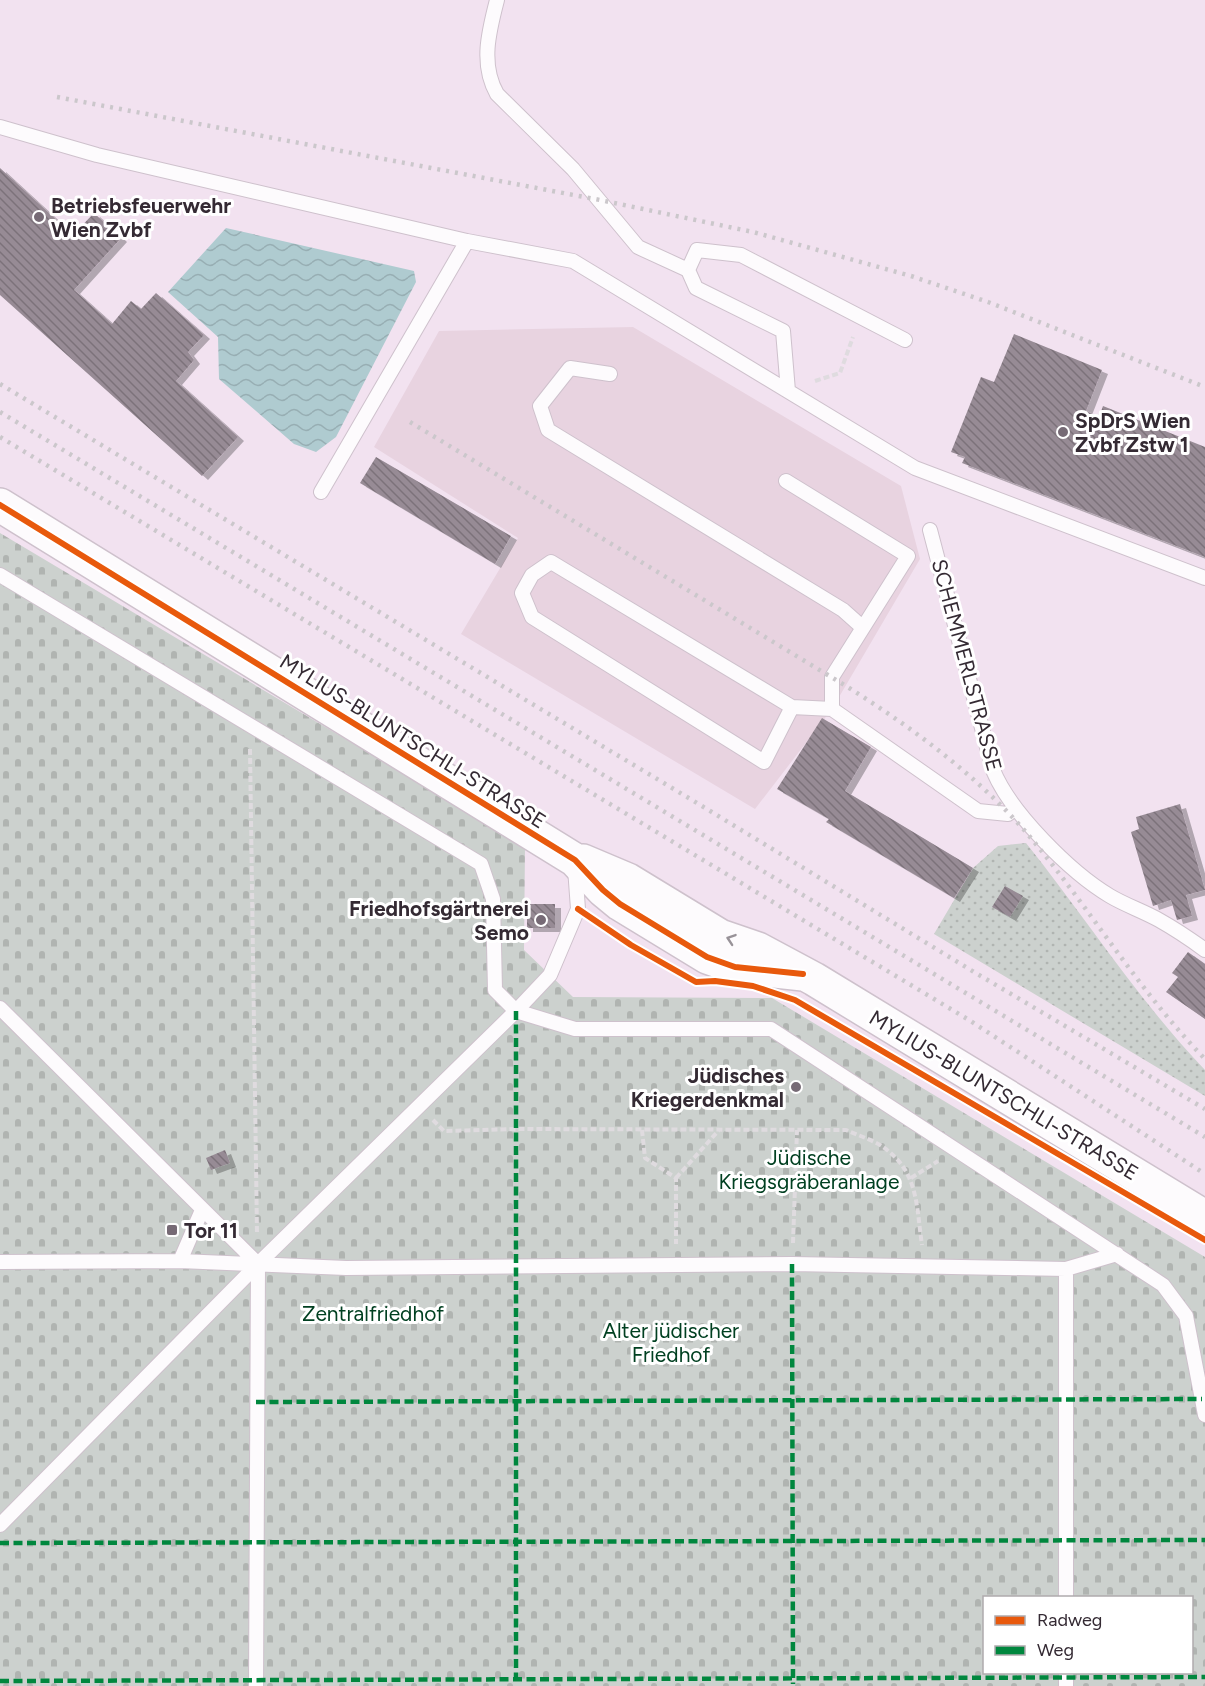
<svg xmlns="http://www.w3.org/2000/svg" width="1205" height="1686" font-family="Figtree,sans-serif">
	<style>
		.industrial { fill: #e8d3e0 }
		.grass { fill: url(#grass-dots) }
		.cemetery { fill: url(#cemetery-stones); fill-rule: evenodd }
		.water { fill: url(#water-waves) }
		.building { fill: url(#building-back-hatch); filter: url(#shadow) }
		.lines { fill: none; stroke-linecap: round; stroke-linejoin: round }
		.service-casing { stroke: #cec1cc; stroke-width: 16 }
		.tertiary-casing { stroke: #cec1cc; stroke-width: 36 }
		.path { stroke: #dfdbdf; stroke-width: 4; stroke-dasharray: 6 3; stroke-linecap: butt }
		.service { stroke: #fdfbfd; stroke-width: 14 }
		.tertiary { stroke: #fdfbfd; stroke-width: 33 }
		.rail { stroke: #cbc7cb; stroke-width: 4.5; stroke-dasharray: 3 6; stroke-linecap: butt }
		.quiet { stroke: #00873e; stroke-width: 4.5; stroke-dasharray: 9 4.5; stroke-linecap: butt }
		.cycleway-casing { stroke: #fff; stroke-width: 10 }
		.cycleway { stroke: #e8590c; stroke-width: 6 }
		.oneway { stroke: #989298 }
		.poi-dot { fill: #766a75; stroke: #fff; stroke-width: 2 }
		.labels { text-anchor: middle; dominant-baseline: central; stroke-width: 6; stroke-linejoin: round; paint-order: stroke }
		.poi-label { font-size: 21px; font-weight: bold; fill: #342a33; stroke: #fff; text-anchor: start }
		.street-label { font-size: 21px; fill: #342a33; stroke: #fff }
		.park-label { font-size: 21px; fill: #014021; stroke: #fff }
	</style>
	<defs>
		<pattern id="grass-dots" width="8" height="8" patternUnits="userSpaceOnUse" patternTransform="scale(1.5)"><rect width="8" height="8" fill="#ccd1ce"/><path d="M2 2h.1M6 6h.1" fill="none" stroke="#b0b4b1" stroke-width="1.8" stroke-linecap="round"/></pattern>
		<pattern id="cemetery-stones" width="16" height="16" patternUnits="userSpaceOnUse" patternTransform="scale(1.5)"><rect width="16" height="16" fill="#ccd1ce"/><path d="M2 7V4a2 2 0 0 1 4 0v3zM10 15v-3a2 2 0 0 1 4 0v3z" fill="#b0b4b1"/></pattern>
		<pattern id="water-waves" width="16" height="10" patternUnits="userSpaceOnUse" patternTransform="scale(1.5)"><rect width="16" height="10" fill="#afcbd0"/><path d="M0 5q4-4 8 0t8 0" fill="none" stroke="#97aeb3"/></pattern>
		<pattern id="building-back-hatch" width="6" height="6" patternUnits="userSpaceOnUse" patternTransform="scale(1.5)"><rect width="6" height="6" fill="#978b95"/><path d="M-1 5l2 2M0 0l6 6M5-1l2 2" fill="none" stroke="#7c727a"/></pattern>
		<filter id="shadow"><feDropShadow dx="6" dy="4" stdDeviation="0" flood-color="#0004"/></filter>
	</defs>
	<rect width="100%" height="100%" fill="#f2e2f0"/>
	<path class="industrial" d="M633,327L901,486L920,559L832,709L755,809L461,634L518,538L374,447L439,331Z"/>
	<path class="grass" d="M1026,843C1086,918 1138,1000 1205,1070V1096L934,934L973,868L998,846Z"/>
	<path class="cemetery" d="M0,533L525,846L524,950L573,997L772,998L1205,1257V1686H0ZM984,1598H1192V1672H984Z"/>
	<path class="water" d="M226,228L414,271L416,282L336,437L316,452L294,444L219,379L218,337L168,292Z"/>
	<path class="building" d="M0,168L73,235L94,213L121,238L74,290L112,324L131,301L141,309L156,293L204,335L188,352L194,360L176,381L238,437L202,476L0,295Z
		M1014,334L1102,370L1086,411L1099,417L1103,406L1205,447V557L962,463L965,457L951,452L981,377L994,382Z
		M376,457L511,536L495,564L360,483Z
		M822,718L871,747L845,791L973,868L954,898L826,822L829,819L777,789Z
		M1180,804L1205,890L1186,895L1192,916L1177,920L1171,900L1153,906L1131,832L1139,829L1136,817Z
		M1005,886L1023,896L1010,917L992,907Z
		M530,904H555V928H527V913H530Z
		M1188,952L1205,964V1019L1166,992L1178,977L1172,973Z
		M225,1150L230,1163L211,1170L206,1158Z"/>
	<g class="lines">
		<g class="service-casing">
			<path id="service" d="M497,0C489,31 480,64 497,94L573,169L638,247L688,270
				M0,127L97,155L467,241
				M610,374L570,368L540,406L548,430L843,610L862,627
				M788,391L783,331L696,288L688,270L697,250L741,255L905,340
				M786,481L908,556L832,677V709
				M321,492L467,241L573,261L915,468L1205,578
				M930,530L993,770C1010,812 1070,872 1110,896C1125,905 1143,911 1159,920C1175,929 1190,939 1205,950
				M0,575L481,864L493,899L495,990L516,1011L575,1029H771L1163,1285L1186,1316L1205,1415
				M792,707L551,562L532,575L522,593L532,617L764,762L792,707L832,709L978,811L1008,814L1014,808
				M0,1008L258,1264L256,1686
				M180,1261L202,1210
				M0,1262L180,1261L346,1268L792,1264L1066,1269L1117,1254
				M1066,1269V1598
				M0,1525L258,1264L516,1011L550,975L578,909L575,868
				M1066,1672V1686"/>
		</g>
		<g class="tertiary-casing">
			<path id="tertiary" d="M0,505L575,860L603,890L620,904L707,957L735,967L803,974
				M583,861L628,880L720,936L758,949L814,979L1205,1217"/>
		</g>
		<path class="path" d="M815,381L840,373L853,337
			M250,749L257,1233
			M433,1120L444,1131L516,1129L846,1130C857,1135 870,1139 880,1145C919,1170 916,1205 922,1245
			M642,1130L645,1158L676,1178V1244
			M676,1178L719,1130
			M911,1178L938,1161
			M793,1243L797,1130"/>
		<use href="#service" class="service"/>
		<use href="#tertiary" class="tertiary"/>
		<path class="rail" d="M57,97L600,200L753,232L911,276L988,302L1205,387
			M0,384L697,803L974,972L1205,1109
			M0,412L1205,1137
			M410,422L846,686C911,727 974,773 1025,831C1088,905 1137,989 1205,1059
			M0,437L969,1020L1205,1174"/>
		<path class="quiet" d="M516,1011V1686
			M792,1264L793,1684
			M256,1402L1202,1399
			M0,1543L1205,1540
			M0,1681L1205,1677"/>
		<g class="cycleway-casing">
			<path id="cycleway" d="M0,505L575,860L603,890L620,904L707,957L735,967L803,974
				M578,909L631,945L696,982L715,981L753,986L795,1000L1205,1240"/>
		</g>
		<use href="#cycleway" class="cycleway"/>
	</g>
	<defs><path id="oneway-chevron" d="M-2-3.5L2.5 0L-2 3.5" fill="none" stroke-width="1.6" stroke-linecap="round" stroke-linejoin="round" transform="scale(1.5)"/></defs>
	<use class="oneway" href="#oneway-chevron" transform="translate(731 939) rotate(-161)"/>
	<g class="poi-dot">
		<circle cx="39" cy="217" r="6"/>
		<circle cx="1063" cy="432" r="6"/>
		<circle cx="541" cy="920" r="6"/>
		<circle cx="796" cy="1087" r="6"/>
		<rect x="166" y="1224" width="12" height="12" rx="3"/>
	</g>
	<g class="labels">
		<g class="poi-label">
			<text x="51" y="205">Betriebsfeuerwehr<tspan x="51" dy="24">Wien Zvbf</tspan></text>
			<text x="1075" y="420">SpDrS Wien<tspan x="1075" dy="24">Zvbf Zstw 1</tspan></text>
			<text x="529" y="908" text-anchor="end">Friedhofsgärtnerei<tspan x="529" dy="24">Semo</tspan></text>
			<text x="784" y="1075" text-anchor="end">Jüdisches<tspan x="784" dy="24">Kriegerdenkmal</tspan></text>
			<text x="184" y="1230">Tor 11</text>
		</g>
		<g class="street-label">
			<text transform="translate(967 665) rotate(75)">SCHEMMERLSTRASSE</text>
			<text transform="translate(413 741) rotate(32)">MYLIUS-BLUNTSCHLI-STRASSE</text>
			<text transform="translate(1004 1095) rotate(31)">MYLIUS-BLUNTSCHLI-STRASSE</text>
		</g>
		<g class="park-label">
			<text x="809" y="1157">Jüdische<tspan x="809" dy="24">Kriegsgräberanlage</tspan></text>
			<text x="373" y="1313">Zentralfriedhof</text>
			<text x="671" y="1330">Alter jüdischer<tspan x="671" dy="24">Friedhof</tspan></text>
		</g>
	</g>
	<rect x="983" y="1596" width="210" height="78" fill="#ffffff" stroke="#aeaaad" stroke-width="1.5"/>
	<rect x="995" y="1616" width="30" height="9" fill="#e8590c" stroke="#aeaaad" stroke-width="1.5"/>
	<text x="1037" y="1626" font-size="18" fill="#342a33">Radweg</text>
	<rect x="995" y="1646" width="30" height="9" fill="#00873e" stroke="#aeaaad" stroke-width="1.5"/>
	<text x="1037" y="1656" font-size="18" fill="#342a33">Weg</text>
</svg>
